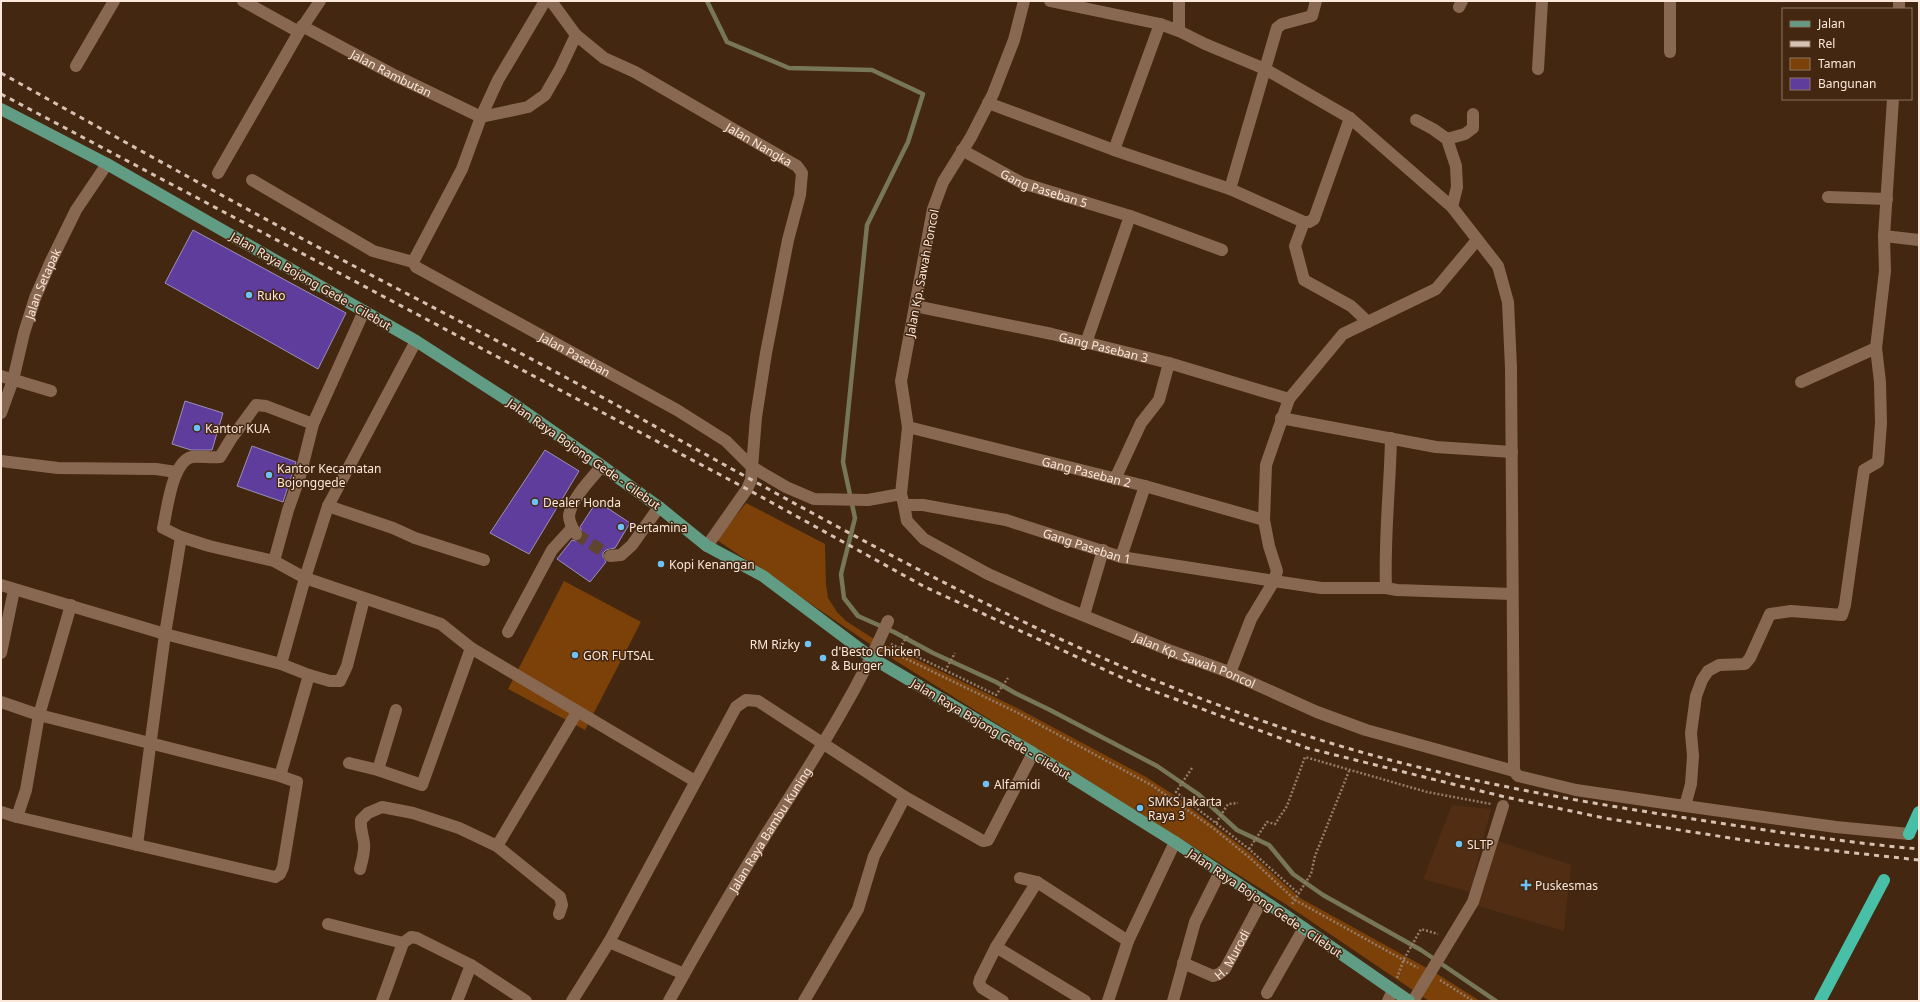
<svg xmlns="http://www.w3.org/2000/svg" width="1920" height="1002" font-family="'Noto Sans',sans-serif">
	<style>
		.built { fill: #512e13 }
		.green { fill: #7b4109 }
		.lines { fill: none; stroke-linecap: round; stroke-linejoin: round }
		.stream { stroke: #777657; stroke-width: 4.5 }
		.building { fill: #5f3d9c; stroke: #9a91b6 }
		.minor-tunnel { stroke: #5f442f; stroke-width: 12; stroke-dasharray: 12 6; stroke-linecap: butt }
		.path { stroke: #947c6a; stroke-width: 2.5; stroke-dasharray: 2 2; stroke-linecap: butt }
		.minor { stroke: #896851; stroke-width: 12 }
		.major { stroke: #619d85; stroke-width: 12 }
		.highway { stroke: #47c0a7; stroke-width: 12 }
		.rail { stroke: #d6c1b2; stroke-width: 3; stroke-dasharray: 5 5; stroke-linecap: butt }
		.poi-dot { fill: #6fc2f4; stroke: #432711; stroke-width: 1.5 }
		.labels { text-anchor: middle; dominant-baseline: central; stroke-width: 3; stroke-linejoin: round; paint-order: stroke }
		.street-label { font-size: 12px; fill: #fbe8db; stroke: #432711 }
		.poi-label { font-size: 12px; fill: #fbe8db; stroke: #432711; text-anchor: start }
	</style>
	<rect width="100%" height="100%" fill="#432711"/>
	<path class="built" d="M1452,805L1491,809L1470,892L1423,879Z
		M1498,841L1571,865L1564,931L1475,905Z"/>
	<path class="green" d="M746,503L825,544L826,585L828,598L837,612L846,621L874,639L1017,708L1146,777L1174,795L1249,852L1300,898L1434,972L1480,1001H1429L1287,905L880,651L717,540Z
		M564,581L641,622L585,730L508,689Z"/>
	<g class="lines">
		<path class="stream" d="M707,1L727,42L789,68L872,70L923,94L908,142L867,225L843,462L855,518L841,574L844,598L858,616L894,632L933,653L996,682L1015,693L1050,710L1157,766L1198,794L1237,830L1269,845L1293,874L1323,895L1421,950L1496,1001"/>
	</g>
	<path class="building" d="M193,230L346,313L318,369L165,283Z
		M185,401L223,413L212,450H191L172,444Z
		M252,446L296,462L283,502L237,486Z
		M545,450L579,471L529,554L490,533Z
		M597,501L630,523L615,548L606,550L603,553V557L606,562L590,582L557,559L572,540L576,541L582,538L583,534L580,527Z"/>
	<g class="lines">
		<path class="minor-tunnel" d="M576,534L610,556"/>
		<path class="path" d="M891,644L996,695L1008,678
			M900,648L908,634
			M888,650L1018,713L1153,786L1213,828L1250,858L1295,900L1418,968
			M945,671L955,653
			M1192,768L1176,792L1249,849L1299,894
			M1216,823L1228,804L1238,803
			M1249,849L1267,822L1275,824L1287,806L1305,757L1427,792L1491,804
			M1292,904L1311,874L1315,856L1349,771
			M1397,978L1404,959L1421,929L1438,934
			M1440,980L1473,1001"/>
		<g class="minor">
			<path d="M243,1L299,32"/>
			<path id="s1" d="M551,1L576,35L604,58L635,72L797,166L802,173L800,195L788,240L766,353L756,417L751,480L747,489L707,546"/>
			<path id="s2" d="M1024,1L1014,40L993,94L971,137L943,182L933,209L901,381L908,427L901,494L904,505H923L1006,520L1121,557L1274,581L1277,571L1269,546L1264,520L1266,465L1289,399L1343,334L1436,289L1477,240"/>
			<path d="M1050,1L1160,24L1179,31L1205,44L1265,69L1350,118L1452,207L1498,266L1508,302L1511,368L1514,771L1518,776L1576,790L1685,806L1691,784L1693,756L1691,733L1696,696L1702,680L1708,671L1719,665L1745,664L1750,658L1770,614L1791,611L1842,615L1845,605L1864,470L1878,462L1881,423L1880,382L1876,348L1885,271L1884,236L1893,99"/>
			<path d="M1179,1V31"/>
			<path d="M1670,1V52"/>
			<path d="M1459,7L1462,1"/>
			<path d="M1899,9V1"/>
			<path id="s3" d="M302,26L396,76L481,117L528,107L545,95L560,69L576,35"/>
			<path d="M76,66L114,1"/>
			<path d="M1538,69L1542,1"/>
			<path d="M988,103L1114,150L1230,189L1304,222H1309L1314,219L1350,118"/>
			<path d="M1416,120L1433,129L1447,139L1456,166L1457,187L1452,207"/>
			<path d="M1447,139L1465,134L1473,128V114"/>
			<path id="s4" d="M962,150L1022,183L1130,216L1222,250"/>
			<path d="M1114,150L1160,24"/>
			<path d="M218,173L299,32L320,1"/>
			<path id="s5" d="M252,180L373,251L413,262L416,267L677,410L726,441L752,467L786,487L814,499L868,500L901,494"/>
			<path d="M1230,189L1277,28L1282,24L1312,16L1316,1"/>
			<path d="M1828,197L1887,199"/>
			<path d="M1304,222L1295,246L1304,280L1351,306L1368,322"/>
			<path d="M1884,236L1919,240"/>
			<path d="M413,262L462,169L481,117L498,80L545,1"/>
			<path id="s6" d="M915,306L1052,334L1169,363L1289,399"/>
			<path d="M1086,343L1130,216"/>
			<path d="M1,376L51,391"/>
			<path d="M1801,382L1876,348"/>
			<path id="s7" d="M1,413L13,380L24,333L35,298L51,261L76,210L107,164"/>
			<path d="M1281,418L1436,447L1512,452"/>
			<path d="M313,424L266,406L256,405L231,439L220,457C211,458 201,456 192,457C172,461 167,511 163,528L181,537L209,546L274,561L305,578L441,624L471,648L695,781"/>
			<path id="s8" d="M908,427L1145,486L1264,520"/>
			<path d="M1391,438C1390,488 1384,538 1386,588L1397,590L1512,594"/>
			<path d="M1,461L58,468L156,469L176,472"/>
			<path d="M1115,479L1141,423L1159,400L1169,363"/>
			<path id="s9" d="M904,505L907,521L924,539L988,574L1055,604L1171,651L1226,671L1317,712L1366,730L1514,771"/>
			<path d="M328,506L393,528L415,538L484,560"/>
			<path d="M576,534C573,529 569,522 569,516C571,499 591,479 602,466"/>
			<path d="M610,556L621,555L632,545L659,507"/>
			<path d="M1121,557L1145,486"/>
			<path d="M274,561L288,510L300,476L313,424L364,311"/>
			<path d="M1,585L165,634L281,664L309,675L280,776"/>
			<path d="M1084,615L1103,550"/>
			<path d="M508,632L552,550L572,528"/>
			<path d="M1,653L14,590"/>
			<path d="M281,664L305,578L328,506L416,341"/>
			<path d="M1230,673L1251,619L1274,581L1321,588H1386"/>
			<path d="M309,675L330,681H340L347,666L364,599"/>
			<path d="M1,702L39,715L280,776L297,782L283,867L280,874L275,877L17,817L1,812"/>
			<path d="M349,763L378,770L422,785L471,648"/>
			<path d="M378,770L396,710"/>
			<path d="M1685,806L1836,827L1909,834"/>
			<path d="M17,817L26,790L39,715L71,605"/>
			<path d="M137,845L165,634L181,537"/>
			<path d="M497,846L577,712"/>
			<path d="M360,869C362,861 365,852 364,843C363,835 360,829 361,820L368,813L382,807L413,813L459,828L497,846L560,897L562,905L559,914"/>
			<path d="M1020,878L1037,882L1128,941"/>
			<path d="M328,924L403,943"/>
			<path d="M996,947L1085,1001"/>
			<path id="s10" d="M1183,963L1213,976L1219,974L1225,969L1262,900"/>
			<path d="M684,974L609,942L736,707L746,700L758,701L905,797L983,841L988,840L1033,753"/>
			<path d="M1267,993L1304,928"/>
			<path d="M382,1001L403,943L411,937L417,938L471,965L526,1001"/>
			<path d="M457,1001L471,965"/>
			<path d="M572,1001L609,942"/>
			<path id="s11" d="M669,1001C700,945 732,890 765,836C809,766 855,697 888,621"/>
			<path d="M804,1001L858,909L874,856L905,797"/>
			<path d="M1003,1001L982,988L979,983L980,979L996,947L1037,882"/>
			<path d="M1108,1001L1128,941L1175,842"/>
			<path d="M1173,1001L1195,922L1220,872"/>
			<path d="M1388,1001L1393,990"/>
			<path d="M1413,1001L1473,902L1503,806"/>
		</g>
		<path class="major" d="M1,109L107,164L416,341L512,403L602,466L659,507L707,546L763,576L872,658L1033,753L1175,842L1285,915L1409,1001"/>
		<path class="highway" d="M1909,834L1919,812
			M1820,1001L1884,880"/>
		<path class="rail" d="M1,73C105,131 209,189 314,245C416,299 519,351 620,407C843,530 1066,660 1311,737C1430,775 1556,798 1680,817C1759,829 1839,842 1919,849
			M1,94L747,489L925,587L1140,686L1307,748L1505,797L1604,818L1762,843L1919,860"/>
	</g>
	<g class="poi-dot">
		<circle cx="249" cy="295" r="4"/>
		<circle cx="197" cy="428" r="4"/>
		<circle cx="269" cy="475" r="4"/>
		<circle cx="535" cy="502" r="4"/>
		<circle cx="621" cy="527" r="4"/>
		<circle cx="661" cy="564" r="4"/>
		<circle cx="808" cy="644" r="4"/>
		<circle cx="575" cy="655" r="4"/>
		<circle cx="823" cy="658" r="4"/>
		<circle cx="986" cy="784" r="4"/>
		<circle cx="1140" cy="808" r="4"/>
		<circle cx="1459" cy="844" r="4"/>
		<path d="M1524 879h4v4h4v4h-4v4h-4v-4h-4v-4h4z"/>
	</g>
	<g class="labels">
		<g class="street-label">
			<text stroke="none"><textPath href="#s3" startOffset="101">Jalan Rambutan</textPath></text>
			<text stroke="none"><textPath href="#s1" startOffset="256">Jalan Nangka</textPath></text>
			<text stroke="none"><textPath href="#s4" startOffset="91">Gang Paseban 5</textPath></text>
			<text transform="translate(922 273) rotate(-79)">Jalan Kp. Sawah Poncol</text>
			<text transform="translate(311 281) rotate(30)">Jalan Raya Bojong Gede - Cilebut</text>
			<text stroke="none"><textPath href="#s7" startOffset="136">Jalan Setapak</textPath></text>
			<text stroke="none"><textPath href="#s6" startOffset="193">Gang Paseban 3</textPath></text>
			<text stroke="none"><textPath href="#s5" startOffset="369">Jalan Paseban</textPath></text>
			<text transform="translate(584 454) rotate(35)">Jalan Raya Bojong Gede - Cilebut</text>
			<text stroke="none"><textPath href="#s8" startOffset="184">Gang Paseban 2</textPath></text>
			<text stroke="none"><textPath href="#s2" startOffset="717">Gang Paseban 1</textPath></text>
			<text stroke="none"><textPath href="#s9" startOffset="338">Jalan Kp. Sawah Poncol</textPath></text>
			<text transform="translate(991 729) rotate(31)">Jalan Raya Bojong Gede - Cilebut</text>
			<text stroke="none"><textPath href="#s11" startOffset="199">Jalan Raya Bambu Kuning</textPath></text>
			<text transform="translate(1265 903) rotate(34)">Jalan Raya Bojong Gede - Cilebut</text>
			<text stroke="none"><textPath href="#s10" startOffset="63">H. Murodi</textPath></text>
		</g>
		<g class="poi-label">
			<text x="257" y="295">Ruko</text>
			<text x="205" y="428">Kantor KUA</text>
			<text x="277" y="468">Kantor Kecamatan<tspan x="277" dy="14">Bojonggede</tspan></text>
			<text x="543" y="502">Dealer Honda</text>
			<text x="629" y="527">Pertamina</text>
			<text x="669" y="564">Kopi Kenangan</text>
			<text x="800" y="644" text-anchor="end">RM Rizky</text>
			<text x="831" y="651">d'Besto Chicken<tspan x="831" dy="14">&amp; Burger</tspan></text>
			<text x="583" y="655">GOR FUTSAL</text>
			<text x="994" y="784">Alfamidi</text>
			<text x="1148" y="801">SMKS Jakarta<tspan x="1148" dy="14">Raya 3</tspan></text>
			<text x="1467" y="844">SLTP</text>
			<text x="1535" y="885">Puskesmas</text>
		</g>
	</g>
	<rect width="1920" height="1002" fill="none" stroke="#fbe8db" stroke-width="4"/>
	<rect x="1782" y="8" width="130" height="92" fill="#432711" stroke="#8d7462"/>
	<rect x="1790" y="21" width="20" height="6" fill="#619d85" stroke="#8d7462"/>
	<text x="1818" y="28" font-size="12" fill="#fbe8db">Jalan</text>
	<rect x="1790" y="41" width="20" height="6" fill="#d6c1b2" stroke="#8d7462"/>
	<text x="1818" y="48" font-size="12" fill="#fbe8db">Rel</text>
	<rect x="1790" y="58" width="20" height="12" fill="#7b4109" stroke="#8d7462"/>
	<text x="1818" y="68" font-size="12" fill="#fbe8db">Taman</text>
	<rect x="1790" y="78" width="20" height="12" fill="#5f3d9c" stroke="#8d7462"/>
	<text x="1818" y="88" font-size="12" fill="#fbe8db">Bangunan</text>
</svg>
